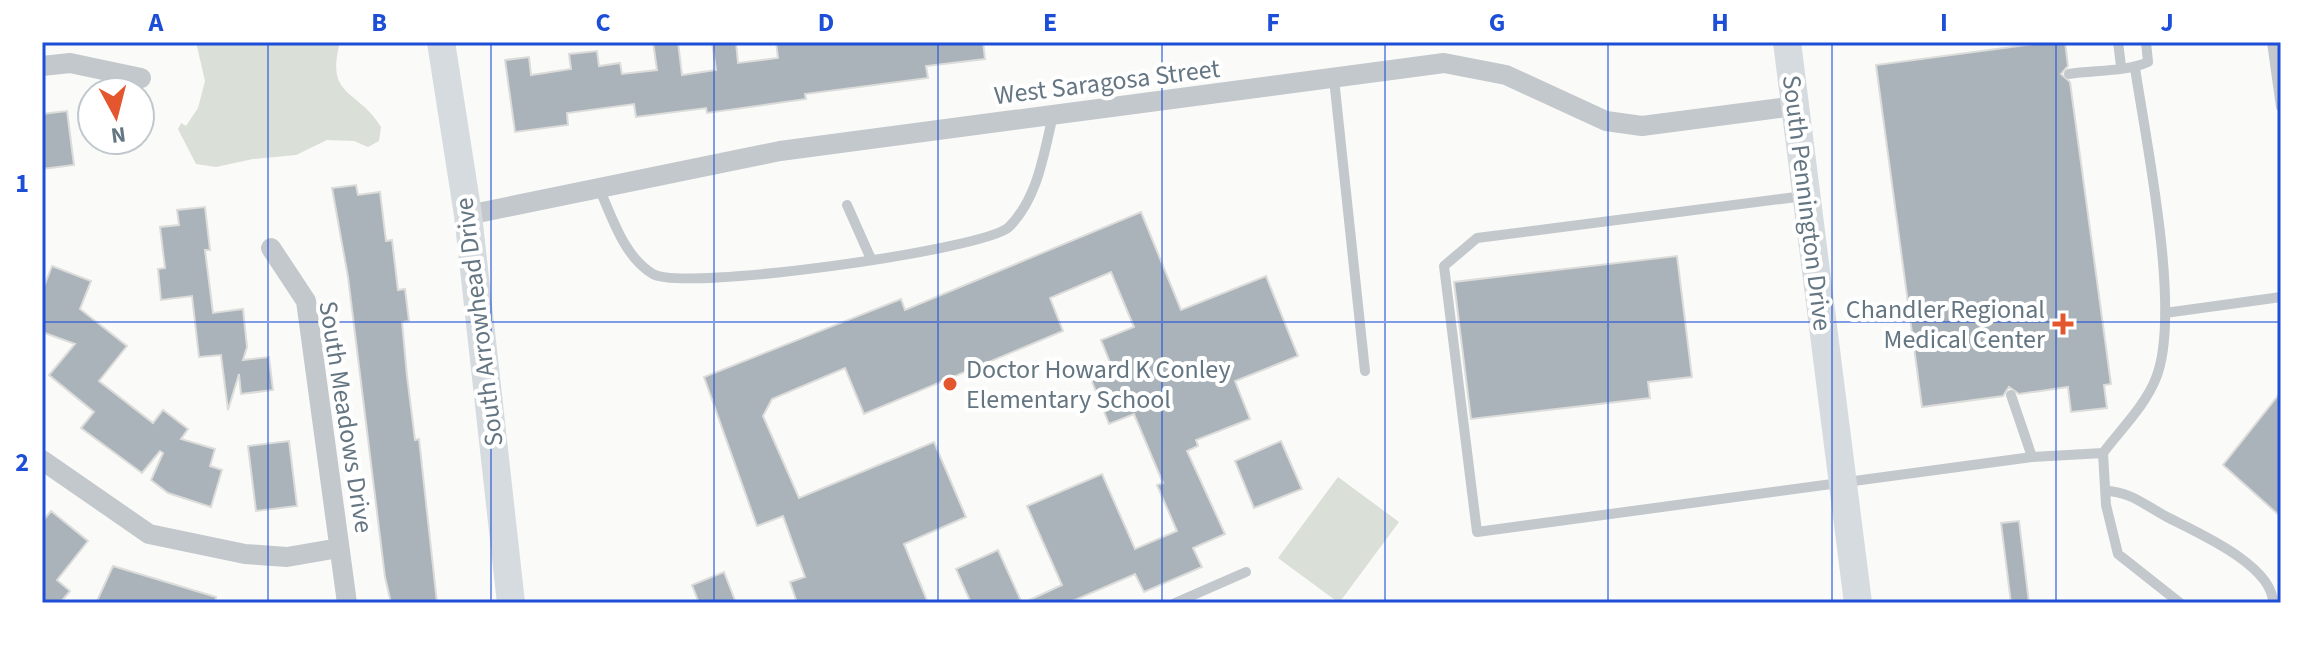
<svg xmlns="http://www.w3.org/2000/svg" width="2323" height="645" font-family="'Source Sans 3',sans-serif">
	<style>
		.green { fill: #dadfd7 }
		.building { fill: #aab3b9; stroke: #dcdcda; stroke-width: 2 }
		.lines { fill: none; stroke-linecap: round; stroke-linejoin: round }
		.lane { stroke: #c3c8cc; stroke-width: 10 }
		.street { stroke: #c3c8cc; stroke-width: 20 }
		.secondary { stroke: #d6dbdf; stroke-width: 28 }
		.grid { fill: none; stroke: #1d4ed8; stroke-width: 2; stroke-opacity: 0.55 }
		.poi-dot { fill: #e4572e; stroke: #fff; stroke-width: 3 }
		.labels { text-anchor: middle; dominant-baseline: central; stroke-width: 8; stroke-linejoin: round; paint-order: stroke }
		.street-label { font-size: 26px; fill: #657683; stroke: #fff }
		.poi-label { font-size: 26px; fill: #657683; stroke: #fff; text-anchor: end }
		.neatline { fill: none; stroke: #1d4ed8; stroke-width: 3 }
		.grid-label { font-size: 26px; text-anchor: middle; font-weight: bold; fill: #1d4ed8 }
	</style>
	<rect width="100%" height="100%" fill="#fafaf8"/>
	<path class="green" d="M196,42H340C325,98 357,88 381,127L379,141L368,147L354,141L327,140L296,155L253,159L216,167L196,164L178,129L181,123L186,126L198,108L205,81Z
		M1338,477L1399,522L1339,603L1278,558Z"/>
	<path class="building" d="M653,42H678L682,75L716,70L712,42H736L738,63L778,58L776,42H983L985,59L926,66L928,78L805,94L806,99L707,113L706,108L636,117L634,104L567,113L568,125L515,132L505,60L529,57L531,75L571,69L569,54L597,51L599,66L620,63L622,74L657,70Z
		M2050,42H2065L2068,66L2061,74L2070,82L2111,384L2104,385L2107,408L2071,412L2068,387L2019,394L2009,387L2003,396L1922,407L1876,65Z
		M67,111L74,165L42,169V114Z
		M356,185L358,195L380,192L386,241L392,240L398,290L405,289L409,321L402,322L407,376L415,440L419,439L437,603H391L385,577L348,277L332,188Z
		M205,207L210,250H205L213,313L243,309L247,347L243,360L269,357L273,390L241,394L239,374L228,410L221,355L199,357L192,296L161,300L158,269L165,268L160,227L179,225L177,210Z
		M1141,212L1181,310L1266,276L1298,356L1235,381L1250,419L1196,440L1198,446L1187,451L1225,534L1193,548L1202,567L1144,592L1135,574L1068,603H1023L1062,585L1027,506L1102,474L1135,549L1177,531L1157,485L1163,483L1134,414L1109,424L1089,374L1111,365L1101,340L1134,327L1111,272L1050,298L1063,331L864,414L845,368L772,399L763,416L799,498L934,442L966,517L904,544L928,603H797L790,582L805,577L783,516L757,526L704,377L901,299L905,310Z
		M1677,256L1692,377L1648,382L1650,398L1471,419L1454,282Z
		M52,266L91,281L80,309L127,346L99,381L153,423L163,410L188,429L181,439L215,449L210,466L222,470L211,507L168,493L151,480L163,453L160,451L142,473L81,428L94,412L49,375L75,344L42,332V292Z
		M2281,392V517L2223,465Z
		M289,441L297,506L256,511L248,446Z
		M1281,441L1302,489L1254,508L1235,461Z
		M51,511L88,541L57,580L70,591L60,603H42V522Z
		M2019,521L2029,603H2011L2001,523Z
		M998,550L1022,603H971L956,569Z
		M113,566L216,597L215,603H96Z
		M724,572L736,603H699L692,585Z"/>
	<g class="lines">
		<path class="lane" d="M2118,42L2121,66
			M2272,42L2281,107
			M2069,74C2094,70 2126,72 2148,62L2146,42
			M1334,79L1365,371
			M599,188C612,217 624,257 653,274C682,292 985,250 1009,227C1038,198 1044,153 1053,115
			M1804,196L1477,238L1444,266L1477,532L2032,457L2103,453L2106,505L2118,554L2180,603
			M847,205L871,259
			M2165,313L2281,297
			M2011,395L2032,457
			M2103,453C2121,429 2145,406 2156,378C2182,313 2146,142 2135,68
			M2105,491C2130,491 2146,506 2167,517C2196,532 2273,565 2273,603
			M1175,603L1246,572"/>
		<path class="street" d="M42,66L70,63L141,78
			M468,215L780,151L1444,63L1506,75L1606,121L1642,126L1795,106
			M271,248L306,301L347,603
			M42,460L149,534L245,554L287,557L339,548"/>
		<path class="secondary" d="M441,42L468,215L511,603
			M1787,42L1858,603"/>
	</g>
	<path class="grid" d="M268,42V603M491,42V603M714,42V603M938,42V603M1162,42V603M1385,42V603M1608,42V603M1832,42V603M2056,42V603M42,322H2281"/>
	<g class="poi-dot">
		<path d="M2059 312h8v8h8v8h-8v8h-8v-8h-8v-8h8z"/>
		<circle cx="950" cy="384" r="8"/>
	</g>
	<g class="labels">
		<g class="street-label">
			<text transform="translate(1107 82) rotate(-7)">West Saragosa Street</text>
			<text transform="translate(1807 203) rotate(83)">South Pennington Drive</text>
			<text transform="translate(479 322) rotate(-97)">South Arrowhead Drive</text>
			<text transform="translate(346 417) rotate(81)">South Meadows Drive</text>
		</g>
		<g class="poi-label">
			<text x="2045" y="309">Chandler Regional<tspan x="2045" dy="30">Medical Center</tspan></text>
			<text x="966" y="369" text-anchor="start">Doctor Howard K Conley<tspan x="966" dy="30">Elementary School</tspan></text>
		</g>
	</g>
	<rect width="2323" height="645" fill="none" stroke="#ffffff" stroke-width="88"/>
	<g transform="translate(116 116) rotate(173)"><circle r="38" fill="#ffffff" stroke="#c1c8cd" stroke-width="2"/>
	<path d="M0-6L14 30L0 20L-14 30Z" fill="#e4572e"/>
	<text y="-12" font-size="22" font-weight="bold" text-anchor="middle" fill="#657683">N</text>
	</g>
	<rect x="44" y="44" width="2235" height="557" class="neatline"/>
	<g class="grid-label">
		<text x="156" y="31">A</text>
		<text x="379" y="31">B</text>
		<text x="603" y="31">C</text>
		<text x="826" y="31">D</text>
		<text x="1050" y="31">E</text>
		<text x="1273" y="31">F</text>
		<text x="1497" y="31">G</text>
		<text x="1720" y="31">H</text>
		<text x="1944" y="31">I</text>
		<text x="2167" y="31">J</text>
		<text x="22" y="192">1</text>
		<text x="22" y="471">2</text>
	</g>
</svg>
